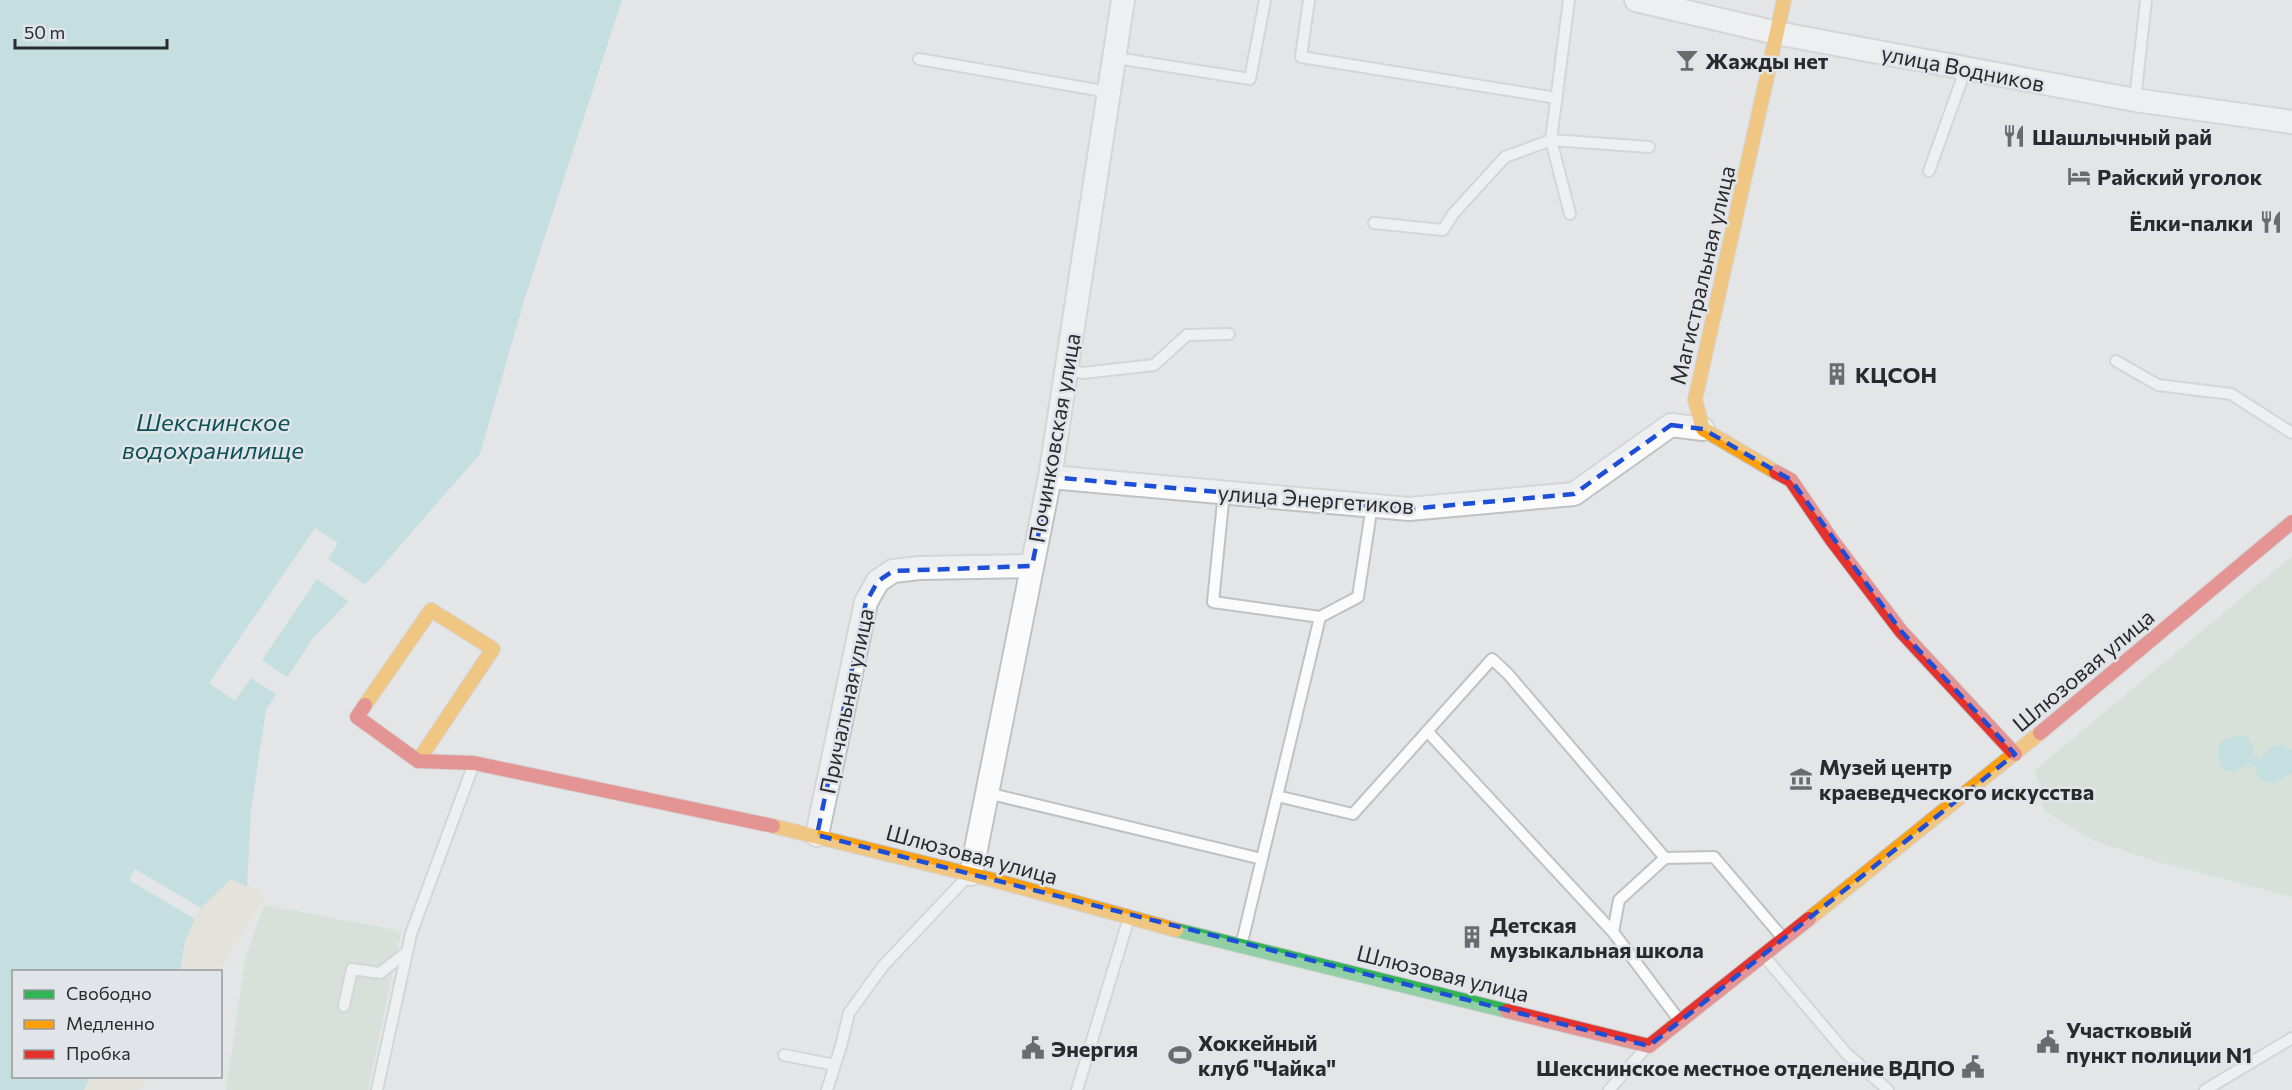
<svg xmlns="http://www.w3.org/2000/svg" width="2292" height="1090" font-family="Commissioner,sans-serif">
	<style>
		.green { fill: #cadcc7 }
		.sand { fill: #e4dfcc }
		.water { fill: #a0d8da }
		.pier { fill: #e3e5e7 }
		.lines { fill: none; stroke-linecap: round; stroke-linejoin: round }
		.lane-casing { stroke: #c0c1c3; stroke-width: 14 }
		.street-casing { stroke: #c0c1c3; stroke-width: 26 }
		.fast-casing { stroke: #c0c1c3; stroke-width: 16 }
		.slow-casing { stroke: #c0c1c3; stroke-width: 16 }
		.jam-casing { stroke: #c0c1c3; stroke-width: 16 }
		.lane { stroke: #fbfbfb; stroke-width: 10 }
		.street { stroke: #fbfbfb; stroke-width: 22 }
		.fast { stroke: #30b455; stroke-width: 14 }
		.slow { stroke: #ff9f0a; stroke-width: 14 }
		.jam { stroke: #e5322d; stroke-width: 14 }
		.marked { fill: none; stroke: #1d4ed8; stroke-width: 4.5; stroke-dasharray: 12 8; stroke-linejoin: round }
		.labels { text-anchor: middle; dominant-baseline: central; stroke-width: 5; stroke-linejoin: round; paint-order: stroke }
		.poi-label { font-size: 22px; font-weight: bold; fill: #292a2c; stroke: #e1e4e9; text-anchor: start }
		.street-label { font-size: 22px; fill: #292a2c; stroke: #e1e4e9 }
		.water-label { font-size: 24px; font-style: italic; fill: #0b5354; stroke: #e1e4e9 }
	</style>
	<rect width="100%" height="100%" fill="#e3e5e7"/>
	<path class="green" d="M2292,556V897L2155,861L2094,841L2044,811L2035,770Z
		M264,905L386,928L401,933L368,1090H226L245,959Z"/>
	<path class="sand" d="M231,879L260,891L265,898L219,971L180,972C184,950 187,927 201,909C209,898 221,889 231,879Z
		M90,1077H149L140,1090H84Z"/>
	<path class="water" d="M0,0H622L524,301L480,454L378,571L313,638L266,710L251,810L247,887L231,879L201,908L195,919L185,942L180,971L14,972V1076L90,1077L84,1090H0Z
		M2237,735L2248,737L2254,749L2253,756L2261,759C2265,750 2271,747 2281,744L2292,750V773L2273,784L2263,781L2256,775L2257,768L2250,764L2232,772L2224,770C2217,759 2216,753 2221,741Z"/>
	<path class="pier" d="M315,528L338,543L328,559L367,586L351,603L317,579L262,660L290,679L279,696L251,678L235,701L209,683Z
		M135,869L201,908L195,919L129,880Z"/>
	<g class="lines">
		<g class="lane-casing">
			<path id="lane" d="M1309,0L1301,57L1557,98
				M1116,58L1250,79L1265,0
				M919,59L1109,92
				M2135,100L2146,0
				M1929,171L1966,68
				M1570,214L1551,140L1649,147
				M1374,223L1443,230L1453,214L1505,157L1551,140L1569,0
				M2116,361L2158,385L2231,394L2292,433
				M1066,369L1083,373L1154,365L1187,335L1229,334
				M1224,492L1213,602L1320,617
				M1427,731L1613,932
				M987,793L1262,859
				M1277,796L1353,814L1492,659L1508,674L1665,858
				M1242,942L1320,617L1358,597L1372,505
				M1764,956L1846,1053L1888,1090
				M344,1006L352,969L380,973L407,952
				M1679,1020L1613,932L1619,900L1665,858L1714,857L1782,937
				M784,1055L835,1065
				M377,1090L411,934L473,766
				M827,1090L841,1046L849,1013L883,966L967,877
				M1077,1090L1128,921
				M1609,1090L1644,1050
				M2205,1090L2292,1038"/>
		</g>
		<g class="street-casing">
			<path id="street" d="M1636,0L1777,33L2135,100L2292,122
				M1050,477L1409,509L1574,494L1671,425L1703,429
				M817,835L866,602L878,581L893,571L920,568L1032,566
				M971,874L1050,477L1123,0"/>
		</g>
		<g class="fast-casing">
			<path id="fast" d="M1176,930L1507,1011"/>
		</g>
		<g class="slow-casing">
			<path id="slow" d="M1776,472L1703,429L1695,400L1784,0
				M365,705L431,610L493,649L418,761
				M773,826L993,880L1176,930
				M1809,919L2040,733"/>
		</g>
		<g class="jam-casing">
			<path id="jam" d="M1776,472L1791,480L1832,540L1901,631L2015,754
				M365,705L357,717L418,761L474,763L773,826
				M2040,733L2292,522
				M1507,1011L1649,1046L1809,919"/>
		</g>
		<use href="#lane" class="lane"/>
		<use href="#street" class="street"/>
		<use href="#fast" class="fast"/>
		<use href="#slow" class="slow"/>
		<use href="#jam" class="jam"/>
	</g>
	<path d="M0 0H2292V1090H0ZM1671,425L1703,429L1791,480L1901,631L2015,754L1649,1046L817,835L866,602L878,581L893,571L1032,566L1050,477L1409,509L1574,494Z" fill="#e3e5e7" fill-opacity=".55" fill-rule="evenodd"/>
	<path class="marked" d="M1671,425L1703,429L1791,480L1901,631L2015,754L1649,1046L817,835L866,602L878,581L893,571L1032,566L1050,477L1409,509L1574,494Z"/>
	<defs>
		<g id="bar-bare" transform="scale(1.8)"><path d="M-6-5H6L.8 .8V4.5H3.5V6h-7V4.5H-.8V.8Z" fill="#6a6b6d" stroke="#e1e4e9" stroke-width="2.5" paint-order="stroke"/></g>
		<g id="restaurant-bare" transform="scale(1.8)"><path d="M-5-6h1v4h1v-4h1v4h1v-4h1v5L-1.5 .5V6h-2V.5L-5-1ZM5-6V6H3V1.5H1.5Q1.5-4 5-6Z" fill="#6a6b6d" stroke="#e1e4e9" stroke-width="2.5" paint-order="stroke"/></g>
		<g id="hotel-bare" transform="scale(1.8)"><path d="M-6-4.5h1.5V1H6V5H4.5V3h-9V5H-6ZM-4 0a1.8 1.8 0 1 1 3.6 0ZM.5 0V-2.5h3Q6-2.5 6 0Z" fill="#6a6b6d" stroke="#e1e4e9" stroke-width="2.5" paint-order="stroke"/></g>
		<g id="building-bare" transform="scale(1.8)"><path d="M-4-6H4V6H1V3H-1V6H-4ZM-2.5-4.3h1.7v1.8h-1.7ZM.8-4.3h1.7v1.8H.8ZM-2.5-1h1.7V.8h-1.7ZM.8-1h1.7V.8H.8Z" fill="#6a6b6d" stroke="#e1e4e9" stroke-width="2.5" paint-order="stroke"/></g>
		<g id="museum-bare" transform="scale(1.8)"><path d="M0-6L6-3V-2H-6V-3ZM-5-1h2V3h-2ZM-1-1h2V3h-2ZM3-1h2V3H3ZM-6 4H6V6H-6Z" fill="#6a6b6d" stroke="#e1e4e9" stroke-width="2.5" paint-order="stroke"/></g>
		<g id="civic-bare" transform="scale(1.8)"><path d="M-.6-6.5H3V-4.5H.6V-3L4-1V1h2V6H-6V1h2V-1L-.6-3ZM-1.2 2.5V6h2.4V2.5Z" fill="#6a6b6d" stroke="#e1e4e9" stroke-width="2.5" paint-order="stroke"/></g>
		<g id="stadium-bare" transform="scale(1.8)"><path d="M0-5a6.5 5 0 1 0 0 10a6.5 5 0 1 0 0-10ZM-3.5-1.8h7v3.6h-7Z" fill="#6a6b6d" stroke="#e1e4e9" stroke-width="2.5" paint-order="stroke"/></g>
	</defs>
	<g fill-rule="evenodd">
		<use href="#bar-bare" x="1687" y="60"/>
		<use href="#restaurant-bare" x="2014" y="136"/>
		<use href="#hotel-bare" x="2079" y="176"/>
		<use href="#restaurant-bare" x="2271" y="222"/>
		<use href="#building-bare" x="1837" y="374"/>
		<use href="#museum-bare" x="1801" y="779"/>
		<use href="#building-bare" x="1472" y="937"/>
		<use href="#civic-bare" x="2048" y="1042"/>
		<use href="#civic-bare" x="1033" y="1048"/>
		<use href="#stadium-bare" x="1180" y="1055"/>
		<use href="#civic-bare" x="1973" y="1067"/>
	</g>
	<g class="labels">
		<g class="poi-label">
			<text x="1705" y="60">Жажды нет</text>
			<text x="2032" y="136">Шашлычный рай</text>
			<text x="2097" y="176">Райский уголок</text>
			<text x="2253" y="222" text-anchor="end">Ёлки-палки</text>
			<text x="1855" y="374">КЦСОН</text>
			<text x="1819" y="766">Музей центр<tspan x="1819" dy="25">краеведческого искусства</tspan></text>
			<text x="1490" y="924">Детская<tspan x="1490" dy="25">музыкальная школа</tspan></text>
			<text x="2066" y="1029">Участковый<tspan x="2066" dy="25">пункт полиции N1</tspan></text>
			<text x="1198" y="1042">Хоккейный<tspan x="1198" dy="25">клуб "Чайка"</tspan></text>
			<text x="1051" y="1048">Энергия</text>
			<text x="1955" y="1067" text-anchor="end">Шекснинское местное отделение ВДПО</text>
		</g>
		<g class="street-label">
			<text transform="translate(1963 68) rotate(11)">улица Водников</text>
			<text transform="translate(1702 275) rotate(-77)">Магистральная улица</text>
			<text transform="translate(1054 438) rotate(-80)">Починковская улица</text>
			<text transform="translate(1316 499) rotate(4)">улица Энергетиков</text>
			<text transform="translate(2083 670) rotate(-40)">Шлюзовая улица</text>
			<text transform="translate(846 701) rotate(-78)">Причальная улица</text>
			<text transform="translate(972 854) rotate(15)">Шлюзовая улица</text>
			<text transform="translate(1443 973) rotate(14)">Шлюзовая улица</text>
		</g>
		<g class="water-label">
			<text x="213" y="421">Шекснинское<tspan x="213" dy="28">водохранилище</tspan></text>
		</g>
	</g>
	<rect x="12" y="970" width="210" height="108" fill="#e1e4e9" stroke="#979a9d" stroke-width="1.5"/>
	<rect x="24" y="990" width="30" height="9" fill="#30b455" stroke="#979a9d" stroke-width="1.5"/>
	<text x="66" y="1000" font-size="18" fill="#292a2c">Свободно</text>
	<rect x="24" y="1020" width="30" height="9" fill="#ff9f0a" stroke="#979a9d" stroke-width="1.5"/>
	<text x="66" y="1030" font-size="18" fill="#292a2c">Медленно</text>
	<rect x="24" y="1050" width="30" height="9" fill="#e5322d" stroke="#979a9d" stroke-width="1.5"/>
	<text x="66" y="1060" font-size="18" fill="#292a2c">Пробка</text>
	<path d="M15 39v9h152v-9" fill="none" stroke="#292a2c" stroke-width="3"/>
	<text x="24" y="39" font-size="18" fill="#292a2c" stroke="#e1e4e9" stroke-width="4.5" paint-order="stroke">50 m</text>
</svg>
